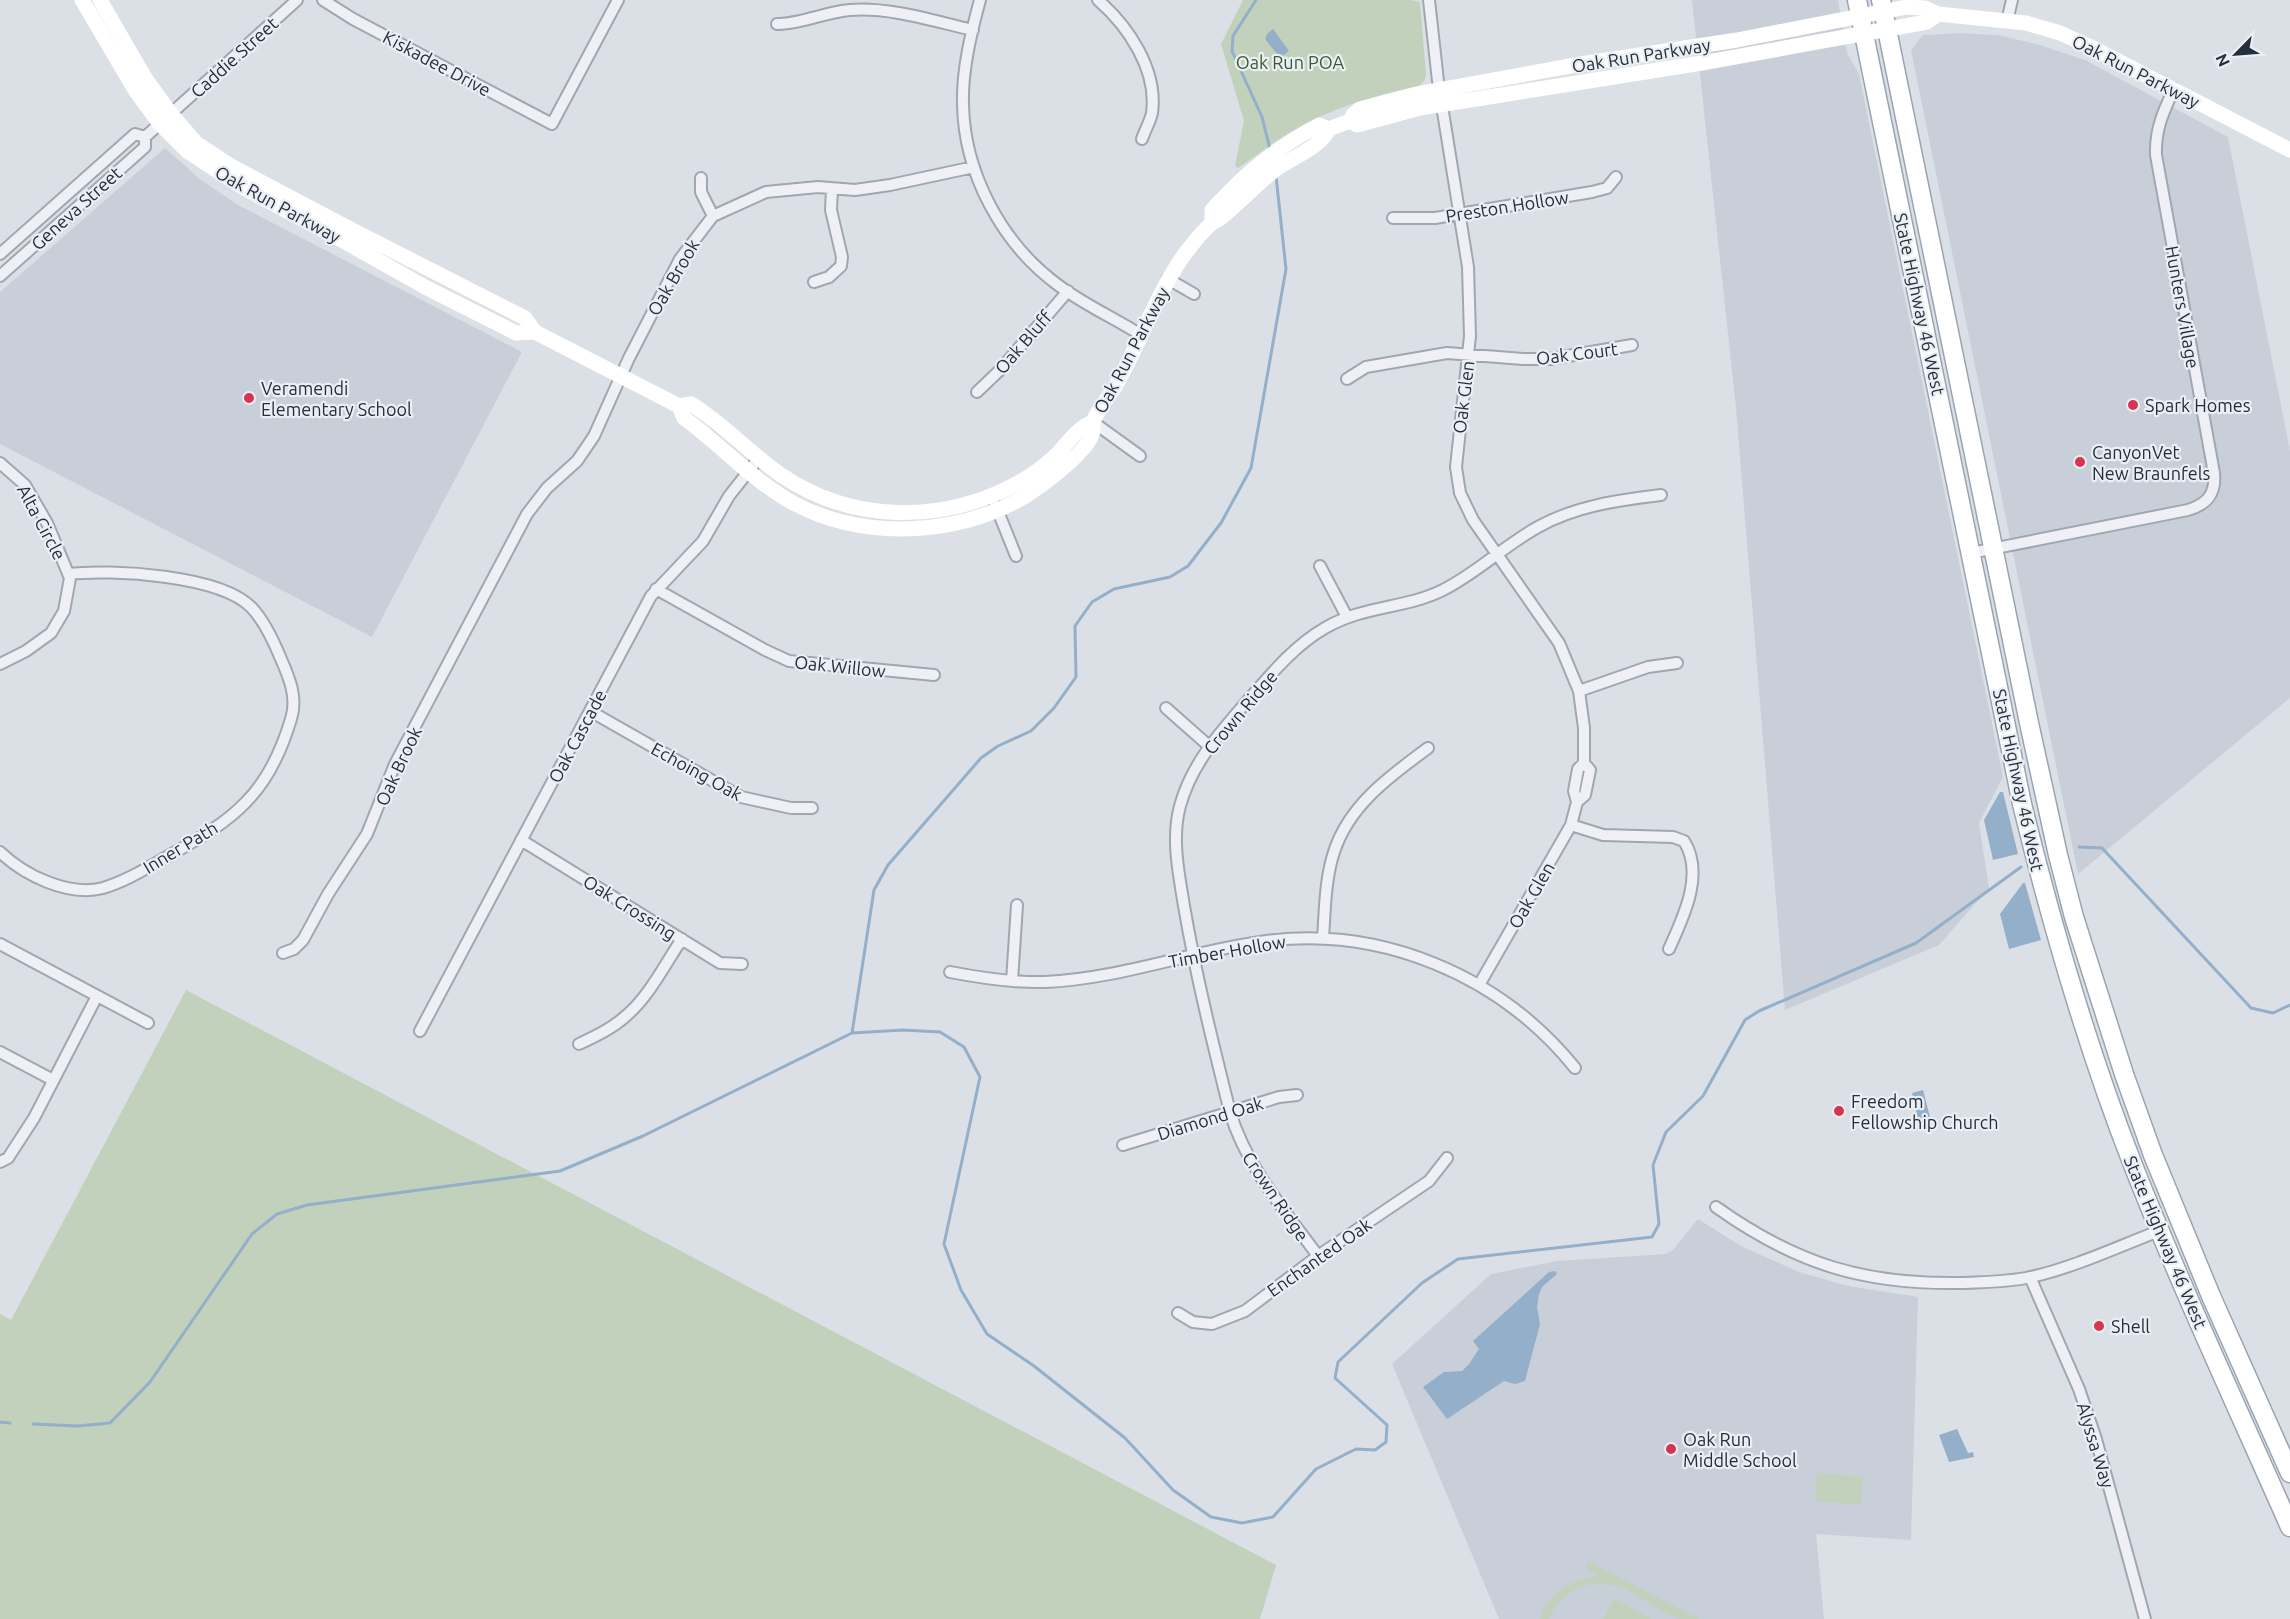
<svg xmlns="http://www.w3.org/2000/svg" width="2290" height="1619" font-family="Ubuntu,sans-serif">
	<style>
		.built { fill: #c9cfd9 }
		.green { fill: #c1d1bb }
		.water { fill: #93afca }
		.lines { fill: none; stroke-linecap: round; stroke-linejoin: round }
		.stream { stroke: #93afca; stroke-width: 3 }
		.street-casing { stroke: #a0a7b1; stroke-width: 14 }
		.primary-casing { stroke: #99a4b3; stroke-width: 21 }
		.street { stroke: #eef0f5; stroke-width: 10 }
		.secondary { stroke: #fff; stroke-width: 15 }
		.primary { stroke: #fff; stroke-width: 18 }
		.poi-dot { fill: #d63551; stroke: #eaeff4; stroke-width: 2 }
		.labels { text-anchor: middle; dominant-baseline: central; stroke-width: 4.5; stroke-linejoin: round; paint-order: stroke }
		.street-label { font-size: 18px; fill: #242e3d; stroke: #eaeff4 }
		.park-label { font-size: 18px; fill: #395a31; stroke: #eaeff4 }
		.poi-label { font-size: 18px; fill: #242e3d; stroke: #eaeff4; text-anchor: start }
	</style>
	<rect width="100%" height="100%" fill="#dbe0e7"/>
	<path class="built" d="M1692,0H1838L1847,53L1859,74L2003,777L1979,823L1989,888L1939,945L1785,1010L1736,408Z
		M1960,33L1998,35L2040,45L2085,60L2228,137L2290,451V698L2078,874L1911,50L1923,35Z
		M165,148L201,180L238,205L522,352L372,637L0,444V292Z
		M1698,1219L1741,1246L1799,1272L1848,1286L1918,1297L1911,1540L1816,1534L1824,1619H1499L1392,1364L1491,1274L1557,1261L1665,1254L1673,1250Z"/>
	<path class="green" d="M1243,0H1411L1420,2L1426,75L1424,81L1419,86C1375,95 1332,108 1292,131C1273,142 1256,156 1238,168L1235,165L1244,121L1221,44Z
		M186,990L1276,1565L1260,1619H0V1314L11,1320Z
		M1817,1473L1863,1477L1861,1505L1815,1501Z
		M1588,1561L1602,1568L1699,1619C1693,1619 1685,1619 1680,1619C1645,1608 1624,1573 1581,1587C1566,1593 1555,1604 1549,1619H1540C1548,1590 1571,1581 1598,1575L1585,1568Z
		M1614,1599L1651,1619H1603Z"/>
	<path class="water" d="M1273,29L1289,51L1280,58L1265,39L1267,34Z
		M2000,792H2003L2018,854L1993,860L1984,820Z
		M2023,883H2025L2041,940L2009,949L2000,914Z
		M1923,1090L1930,1117L1918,1120L1912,1093Z
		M1555,1271L1557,1274L1542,1287L1539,1294L1537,1307L1540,1324L1525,1381L1515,1384L1504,1381L1447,1419L1423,1387L1444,1372L1462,1371L1469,1364L1479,1349L1473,1341L1549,1272Z
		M1957,1429L1968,1453L1973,1452L1974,1457L1949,1462L1939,1435Z"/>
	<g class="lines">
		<path class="stream" d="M1256,0L1233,36L1232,51L1262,117L1270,149
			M2079,847L2102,848L2251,1008L2273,1013L2290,1005
			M852,1033L874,890L888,865L981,758L998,746L1031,731L1054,708L1076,677L1075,626L1092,602L1114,589L1170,577L1188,566L1221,523L1251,468L1286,269L1276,176
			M0,1422L10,1423
			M33,1424L78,1426L110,1423L150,1382L252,1234L277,1214L307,1205L560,1171L643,1136L852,1033L903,1030L940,1032L964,1047L980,1077L944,1244L961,1290L987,1334L1034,1366L1125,1438L1173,1490L1211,1517L1242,1523L1273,1517L1316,1469L1356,1449L1375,1450L1386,1442L1387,1425L1335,1378L1338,1362L1422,1283L1458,1259L1652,1237L1659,1224L1653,1165L1666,1132L1703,1096L1745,1020L1759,1011L1916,943L2021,867"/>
		<g class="street-casing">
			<path id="street" d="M323,0L353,19L552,124L618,0
				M980,0C971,33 962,70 963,104C964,173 1002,244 1058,285C1083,304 1114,318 1141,335
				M1098,0C1128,26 1158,70 1152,113C1150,122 1145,130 1142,139
				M1429,0L1438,81L1468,267L1470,336L1456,467L1460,493L1473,520L1559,643L1579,691L1584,728V763L1578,769L1574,791L1577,802L1571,825L1479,985
				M2007,21L2012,0
				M777,24C801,24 825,12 850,10C891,7 933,21 973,30
				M145,137L297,0
				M701,178V192L713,216
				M1393,218H1435L1592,192L1607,188L1616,177
				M0,254L135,134L145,137
				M0,276L145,147V137
				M1168,279L1194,294
				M814,282L829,277L841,266L842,257L831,210L832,189
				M1347,379L1366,367L1447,353L1523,359H1550L1632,345
				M977,392L1000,370L1068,291
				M1093,422L1140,456
				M0,463L25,485L47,523L70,578L64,611L51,633L26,651L0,664
				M995,504L1016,556
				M1971,553L2188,510C2208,504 2216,493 2214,473L2156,155C2155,130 2163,112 2174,89
				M1320,566L1347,617
				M656,589L765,650L789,661L934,675
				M1579,691L1648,667L1677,663
				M1166,708L1209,746
				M590,711L741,797L791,808H812
				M1577,802L1585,795L1590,770L1584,763
				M1571,825L1603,835L1673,837L1684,841C1705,874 1683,918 1669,949
				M521,840L720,963L742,964
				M0,852C24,875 68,897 103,888C127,881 150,866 172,854C198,839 225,824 246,802C268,780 282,749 291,719C298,698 289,677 281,659C274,642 264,621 252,608C221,575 111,569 68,574
				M1323,938C1325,910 1325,879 1334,852C1349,805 1390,776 1428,748
				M0,944L148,1023
				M283,953L294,949L303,940L328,894L367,834L395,764L527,514L547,488L577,461L594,436L629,358L680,259L713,216L766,192L818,187L855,190L890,185L974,167
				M950,972C981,978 1013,983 1045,982C1118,979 1188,952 1260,942C1379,924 1500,975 1575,1068
				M1012,981L1017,905
				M420,1031L651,596L703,541L729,496L759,458
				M579,1044C596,1036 613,1028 627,1015C650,995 665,964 682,939
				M0,1052L53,1080
				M1123,1145L1279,1097L1297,1095
				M0,1162L8,1158L34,1118L97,996
				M1716,1207C1796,1264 1864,1285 1963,1283C1985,1282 2009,1282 2031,1277C2075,1267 2117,1247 2159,1231
				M1318,1256C1285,1211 1246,1166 1230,1112C1213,1044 1196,976 1184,906C1179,874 1171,839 1180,806C1191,766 1216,737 1243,706C1268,678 1292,647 1325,628C1364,605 1405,609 1443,590C1477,573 1505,545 1538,527C1576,506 1618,500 1661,495
				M2030,1277L2079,1389L2096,1439L2145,1619
				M1178,1313L1193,1322L1212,1324L1245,1311L1318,1256L1429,1181L1447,1158"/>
		</g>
		<g class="primary-casing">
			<path id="primary" d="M1857,0L2022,804C2052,926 2087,1048 2133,1165C2181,1287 2237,1407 2290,1527
				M1881,0L2029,723L2058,855L2074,917L2124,1074L2153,1155L2211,1296L2290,1473"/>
		</g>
		<use href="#street" class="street"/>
		<path class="secondary" d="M82,0L135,90L160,124L187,151L242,187L345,242L427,288L516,333L535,332
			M100,0L145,78L171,114L196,143L231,166L352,230L525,318L535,332L679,406L691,404C724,424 749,453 781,475C852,523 941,524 1016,484C1029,477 1042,468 1053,458C1067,445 1076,428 1093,422
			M1350,121L1357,125L1361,124L1420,108L1702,63L1927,22L1938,14
			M1212,223V210C1245,173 1276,148 1319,125L1329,129
			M679,406L684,418C721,445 754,482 795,504C864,540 955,536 1022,498C1040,487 1084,455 1092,435C1094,431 1092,426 1093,422C1097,410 1111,395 1117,383C1141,341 1156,295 1184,255C1192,245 1201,232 1211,224C1214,221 1219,220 1222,217C1241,201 1257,184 1276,169C1293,157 1320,148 1329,129L1350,121L1353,115L1360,109L1417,94L1581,64L1737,40L1907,7L1925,8L1938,14L2026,23L2060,33L2091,47L2290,150"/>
		<use href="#primary" class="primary"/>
	</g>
	<g class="poi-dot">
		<circle cx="249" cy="398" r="6"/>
		<circle cx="2133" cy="405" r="6"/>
		<circle cx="2080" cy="462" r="6"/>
		<circle cx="1839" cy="1111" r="6"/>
		<circle cx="2099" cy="1326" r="6"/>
		<circle cx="1671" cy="1449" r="6"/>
	</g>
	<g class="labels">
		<g class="street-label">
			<text transform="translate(1641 55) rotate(-9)">Oak Run Parkway</text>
			<text transform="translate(234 57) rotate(-42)">Caddie Street</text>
			<text transform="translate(437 63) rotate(28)">Kiskadee Drive</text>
			<text transform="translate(2136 71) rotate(27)">Oak Run Parkway</text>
			<text transform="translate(278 204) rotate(29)">Oak Run Parkway</text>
			<text transform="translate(1507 206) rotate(-9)">Preston Hollow</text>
			<text transform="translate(76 208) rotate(-42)">Geneva Street</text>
			<text transform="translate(673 277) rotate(-60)">Oak Brook</text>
			<text transform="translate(1920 304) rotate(78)">State Highway 46 West</text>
			<text transform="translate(2183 307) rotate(80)">Hunters Village</text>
			<text transform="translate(1023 342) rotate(-49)">Oak Bluff</text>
			<text transform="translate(1131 350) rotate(-62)">Oak Run Parkway</text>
			<text transform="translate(1577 353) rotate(-7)">Oak Court</text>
			<text transform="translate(1463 397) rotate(-83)">Oak Glen</text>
			<text transform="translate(42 522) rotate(62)">Alta Circle</text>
			<text transform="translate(840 666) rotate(6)">Oak Willow</text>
			<text transform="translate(1240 712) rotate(-50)">Crown Ridge</text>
			<text transform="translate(577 736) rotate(-62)">Oak Cascade</text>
			<text transform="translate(398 766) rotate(-65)">Oak Brook</text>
			<text transform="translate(697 771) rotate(29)">Echoing Oak</text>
			<text transform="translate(2019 780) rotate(78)">State Highway 46 West</text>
			<text transform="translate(180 847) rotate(-31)">Inner Path</text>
			<text transform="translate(1531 895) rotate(-60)">Oak Glen</text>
			<text transform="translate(630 907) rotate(32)">Oak Crossing</text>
			<text transform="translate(1227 951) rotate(-10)">Timber Hollow</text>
			<text transform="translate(1210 1118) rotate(-17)">Diamond Oak</text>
			<text transform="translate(1276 1196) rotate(56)">Crown Ridge</text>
			<text transform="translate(2166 1242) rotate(67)">State Highway 46 West</text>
			<text transform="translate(1319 1257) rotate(-35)">Enchanted Oak</text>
			<text transform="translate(2096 1445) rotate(73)">Alyssa Way</text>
		</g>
		<g class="park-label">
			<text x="1290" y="62">Oak Run POA</text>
		</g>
		<g class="poi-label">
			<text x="261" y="388">Veramendi<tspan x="261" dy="21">Elementary School</tspan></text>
			<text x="2145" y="405">Spark Homes</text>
			<text x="2092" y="452">CanyonVet<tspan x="2092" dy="21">New Braunfels</tspan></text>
			<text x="1851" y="1101">Freedom<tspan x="1851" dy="21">Fellowship Church</tspan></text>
			<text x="2111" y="1326">Shell</text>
			<text x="1683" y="1439">Oak Run<tspan x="1683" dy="21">Middle School</tspan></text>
		</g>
	</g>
	<g transform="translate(2236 54) rotate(245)" stroke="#eaeff4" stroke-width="4.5" paint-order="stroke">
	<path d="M0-4.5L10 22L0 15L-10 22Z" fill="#242e3d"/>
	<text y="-9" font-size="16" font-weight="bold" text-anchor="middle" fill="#242e3d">N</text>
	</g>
</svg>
